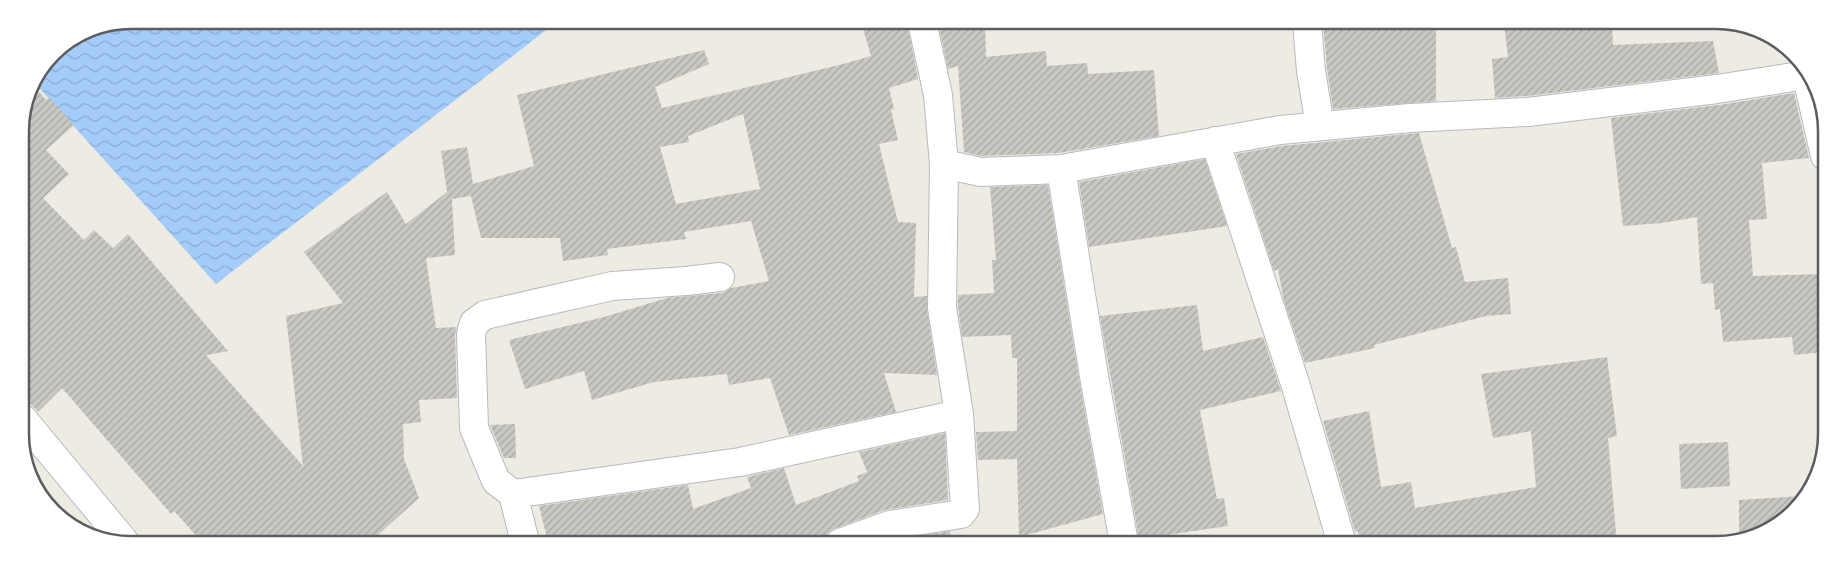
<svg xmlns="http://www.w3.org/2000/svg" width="1847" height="565" font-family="'Public Sans',sans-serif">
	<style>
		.water { fill: url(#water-waves) }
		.building { fill: url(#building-hatch); fill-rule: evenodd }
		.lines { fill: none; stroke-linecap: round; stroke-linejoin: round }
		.street-casing { stroke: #b8b9be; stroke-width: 30 }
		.secondary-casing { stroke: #b8bac0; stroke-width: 30 }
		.street { stroke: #fff; stroke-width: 28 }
		.secondary { stroke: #fff; stroke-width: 28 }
		.rim { fill: none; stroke: #5b5d62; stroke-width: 2.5 }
	</style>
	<defs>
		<pattern id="water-waves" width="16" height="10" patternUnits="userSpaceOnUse" patternTransform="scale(1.25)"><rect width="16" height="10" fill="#a4ccfb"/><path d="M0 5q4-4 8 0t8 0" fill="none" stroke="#89a9cf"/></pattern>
		<pattern id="building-hatch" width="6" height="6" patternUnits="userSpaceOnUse" patternTransform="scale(1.25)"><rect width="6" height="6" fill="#cac8c2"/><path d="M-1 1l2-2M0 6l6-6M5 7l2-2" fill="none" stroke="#a7a6a1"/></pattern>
	</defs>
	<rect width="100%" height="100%" fill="#edebe2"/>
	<path class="water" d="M130,20L558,21L216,284L33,81L52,52L88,28Z"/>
	<path class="building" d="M861,22H907L918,79L889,88L894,109L891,110L898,140L879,144L898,222L916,223L914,297L927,296V310L937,375L884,373L896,412L789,435L770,378L729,385L727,374L654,382L592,400L584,371L525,389L509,340L604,317L667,298L722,293L731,288L769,281L751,221L684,232L686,239L607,249L608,255L563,261L560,238H481L471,196L452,199L455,255L426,258L436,328L457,327L455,334L457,398L419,400L421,422L403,424L404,459L419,498L370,542H202L174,511L171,514L62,388L38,412L22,394L20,123L28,88L31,83L46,100L49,97L74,125L46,150L69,174L43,198L84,240L94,230L113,248L128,234L228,351L206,355L303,466L286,316L343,303L304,252L387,192L406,224L447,192L441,151L467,147L473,184L534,166L517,95L704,50L709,64L655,87L662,108L843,64L871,56ZM743,114L760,189L676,204L660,147L689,142L688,136Z
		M938,22H985L986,57L1046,51L1047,66L1087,63L1088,74L1154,70L1159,136L1059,153L981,156L964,152L958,66L948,69Z
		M1323,23H1436V101L1333,109L1327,69Z
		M1504,23H1612L1613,45L1713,41L1719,73L1527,96L1495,98L1492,59L1508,57Z
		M1794,93L1809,158L1762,163L1767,219L1749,220L1753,276L1824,274V352L1794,355L1792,337L1723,342L1720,309L1715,310L1713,283L1701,284L1697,217L1662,223L1623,226L1611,118L1719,105Z
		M1419,133L1452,248L1456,247L1465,282L1508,278L1511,314L1486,316L1374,345L1375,348L1305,363L1284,301L1278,269L1274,271L1236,154L1282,146Z
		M1205,159L1227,226L1089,247L1079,182Z
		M1048,185L1079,379L1103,514L1019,537L1017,459L978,460L976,432L1017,431V358H1012L1011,335L962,337L958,307V295L994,293L992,260H996L990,187Z
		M1197,305L1203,351L1263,337L1281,391L1200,410L1217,499L1224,498L1228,526L1139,539L1100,316Z
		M1607,357L1617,436L1608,438L1617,545L1360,544L1358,531L1355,532L1323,421L1369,411L1381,487L1411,482L1415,508L1536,487L1531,431L1493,438L1481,374Z
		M515,424L516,458H504L490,425Z
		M945,433L948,500L885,510L834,529L828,533L825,543L548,542L539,506L688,485L693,509L751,488L747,477L784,468L796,505L859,481L857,476L867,472L859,452Z
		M1728,442L1730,486L1681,489L1679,444Z
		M1803,496L1789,518L1739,538V500Z
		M950,531L951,540L934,543H886L894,540Z"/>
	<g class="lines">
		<g class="street-casing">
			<path id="street" d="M1307,23L1311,71L1320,126
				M1806,73L1825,156
				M1215,141L1295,383L1342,544
				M944,164L981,172L1061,169L1280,130L1410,118L1528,112L1717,89L1806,75
				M1061,169L1094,376L1124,543
				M513,494L740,462L959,414
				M525,542L513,494L496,481L474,428L471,334L474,323L485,315L612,286L686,281L720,277
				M840,543L890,525L961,514L965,509L959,414L942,308L944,164L938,95L922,22"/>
		</g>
		<g class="secondary-casing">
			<path id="secondary" d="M22,418L124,541"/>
		</g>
		<use href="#street" class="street"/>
		<use href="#secondary" class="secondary"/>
	</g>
	<path d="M0 0H1847V565H0ZM131 29H1716A102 102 0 0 1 1818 131V434A102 102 0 0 1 1716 536H131A102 102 0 0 1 29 434V131A102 102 0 0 1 131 29Z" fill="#fff" fill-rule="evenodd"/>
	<path class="rim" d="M131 29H1716A102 102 0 0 1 1818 131V434A102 102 0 0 1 1716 536H131A102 102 0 0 1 29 434V131A102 102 0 0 1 131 29Z"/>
</svg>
